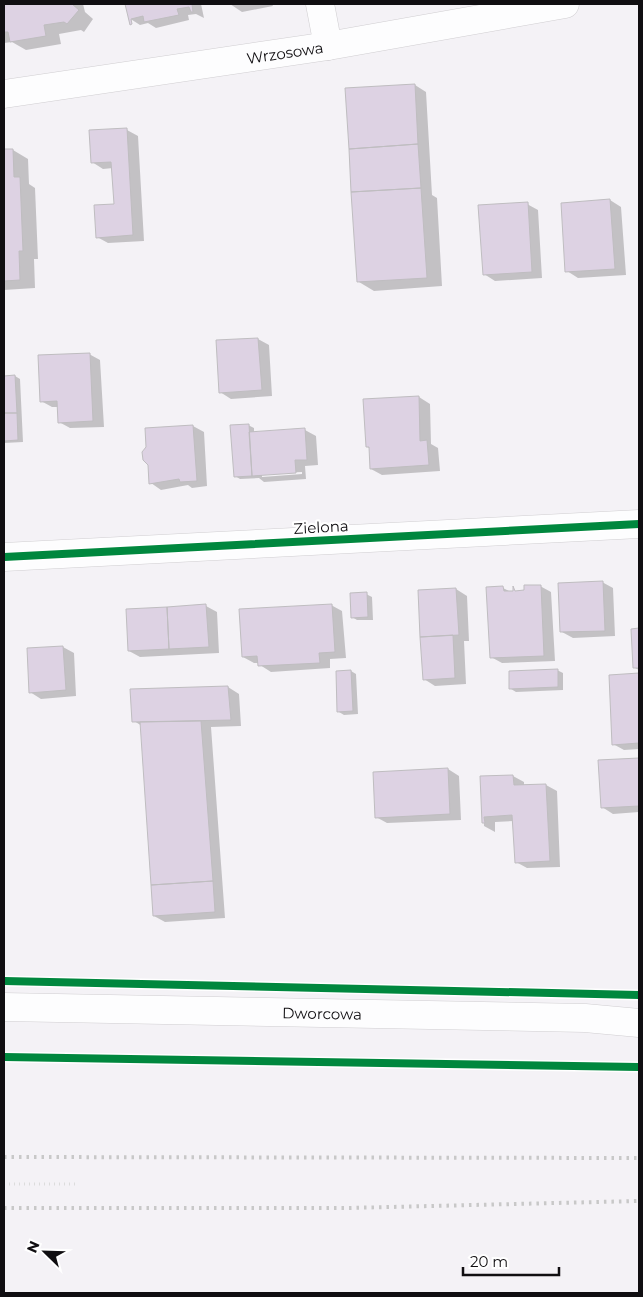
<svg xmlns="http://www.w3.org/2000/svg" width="643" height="1297" font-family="Montserrat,sans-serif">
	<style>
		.shadow { fill: #0003; fill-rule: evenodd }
		.building { fill: #ddd2e3; stroke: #bfbdc0 }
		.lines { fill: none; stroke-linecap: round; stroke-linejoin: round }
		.street-casing { stroke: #d0ced1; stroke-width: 29 }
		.path { stroke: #dcdcdc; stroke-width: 3; stroke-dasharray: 1 4; stroke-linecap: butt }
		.street { stroke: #fdfdfe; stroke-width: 28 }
		.rail { stroke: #c8c8c8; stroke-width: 4; stroke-dasharray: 2.5 5; stroke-linecap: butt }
		.cycleway-casing { stroke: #fff; stroke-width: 11 }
		.cycleway { stroke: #00873e; stroke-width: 8 }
		.labels { text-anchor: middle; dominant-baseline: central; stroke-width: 4.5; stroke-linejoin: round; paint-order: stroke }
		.street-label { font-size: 15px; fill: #100e11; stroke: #fff }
	</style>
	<rect width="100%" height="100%" fill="#f4f2f6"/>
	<path class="shadow" d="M4,4H83L85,12L93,19L84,32L81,30L59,34L61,44L26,50L12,42L4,43Z
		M126,4H201L204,18L196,14L188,15L189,20L156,28L148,23L140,25L129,18Z
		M230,4H272L273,6L242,12Z
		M415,85L426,92L432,195L437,198L442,286L374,291L359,282Z
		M127,130L138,136L144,241L108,243L97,237L115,205L113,168L103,169L92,162Z
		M13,150L28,159L29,184L35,188L38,259H34L35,288L4,290V151Z
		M610,200L621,207L626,275L578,278L567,271Z
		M527,204L538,210L542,278L495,281L484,274Z
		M258,339L269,345L272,396L231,399L220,392L217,341Z
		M89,354L100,360L104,427L70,428L59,422V407H52L41,401Z
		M15,376L20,379L23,442L4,443V377Z
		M419,397L430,404L431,444L438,448L440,471L382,475L371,469L370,448L367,447Z
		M248,425L254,428V433L305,430L316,436L318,465L305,466L306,479L264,482L259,478L240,479L235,476ZM302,472V474L262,477V474Z
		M193,426L204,432L207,486L192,488L188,485L161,490L151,483Z
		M602,582L613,588L615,636L573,638L562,632Z
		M540,586L551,592L555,661L502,663L491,657L503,588L511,592H525Z
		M456,589L467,596L469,641H464L466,684L435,686L424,679Z
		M366,594L372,597L373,620H357L352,617Z
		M331,605L342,611L346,658L330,659V668L271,672L260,665L259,663H254L243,657Z
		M206,606L217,612L219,653L140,657L129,651Z
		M639,629V670L635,668L632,630Z
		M63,647L74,653L76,696L41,699L30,692L28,649Z
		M557,670L563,673V690L516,692L511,689Z
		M351,671L356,674L358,714L344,715L339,712Z
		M638,675L639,749L624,750L613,744Z
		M228,687L239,694L241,726L211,727L225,918L165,922L154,916L142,726L134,721Z
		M639,759V812L613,814L602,807L600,762Z
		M448,769L459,776L461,820L387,823L376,817Z
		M513,776L524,782V786L546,785L557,791L560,867L527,868L516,862L514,821L495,822V832L484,826L481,777Z"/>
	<path class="building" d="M4,4H72L79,10L67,24L64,22L44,25L46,36L10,42L8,32H4Z
		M125,4H192L193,12H191L189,7L177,9L179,15L144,22L143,16L131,19L132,24L130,25Z
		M415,84L418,144L349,149L345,88Z
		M127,128L133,235L96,238L94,205L114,204L111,162L91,163L89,130Z
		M418,144L421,188L351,192L349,149Z
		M4,149H13L14,177H20L23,251H19L20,280L4,281Z
		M421,188L427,278L357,282L351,192Z
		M610,199L615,269L565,272L561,203Z
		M528,202L532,272L483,275L478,205Z
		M258,338L262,390L219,393L216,340Z
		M90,353L93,421L58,423L57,401L40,402L38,355Z
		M15,375L17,413H4V376Z
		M419,396L420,441L427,440L429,465L370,469L369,447H366L363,399Z
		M4,413H17L18,440L4,441Z
		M249,424L252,476L234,477L230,425Z
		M193,425L197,481L180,482L179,479L149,484L148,465L143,460L142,452L146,447L145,428Z
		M305,428L307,460H295L296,473L252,476L249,432Z
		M603,581L605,631L560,632L558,583Z
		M524,585H541L544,656L490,658L486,587L503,586L504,591H513V586L515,591L524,590Z
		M456,588L459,635L420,637L418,590Z
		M367,592L368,617L351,618L350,593Z
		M206,604L209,647L169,649L167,607Z
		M332,604L335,652L319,653L320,663L258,666L257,656L242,657L239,609Z
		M167,607L169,649L128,651L126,609Z
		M639,628V668H633L631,629Z
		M453,635L455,678L423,680L420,637Z
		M63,646L66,690L29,693L27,648Z
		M558,669V687L509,689V671Z
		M351,670L353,711L337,712L336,671Z
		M639,673V743L612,745L609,675Z
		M228,686L231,720L132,722L130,689Z
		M201,721L213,881L151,885L140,722Z
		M639,758V806L601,808L598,760Z
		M448,768L450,814L375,818L373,772Z
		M513,775L514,785L546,784L550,861L515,863L512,815L484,817L485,823H482L480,776Z
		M213,881L215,912L153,916L151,885Z"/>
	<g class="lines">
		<g class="street-casing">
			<g id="street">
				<path d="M320,4L328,46"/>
				<path id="s1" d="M4,94L328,46L565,4"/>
				<path d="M4,557L639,524"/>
				<path id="s2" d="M4,1007L585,1018L639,1023"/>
			</g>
		</g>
		<path class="path" d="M4,1184H79"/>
		<use href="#street" class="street"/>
		<path class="rail" d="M4,1157L639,1158
			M4,1208H348L639,1201"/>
		<g class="cycleway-casing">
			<path id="cycleway" d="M4,557L639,524
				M4,981L639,995
				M4,1057L639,1067"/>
		</g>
		<use href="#cycleway" class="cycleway"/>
	</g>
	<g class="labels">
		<g class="street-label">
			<text stroke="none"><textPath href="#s1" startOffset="284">Wrzosowa</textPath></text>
			<text transform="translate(321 527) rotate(-3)">Zielona</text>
			<text stroke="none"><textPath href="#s2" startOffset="318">Dworcowa</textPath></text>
		</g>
	</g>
	<rect width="643" height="1297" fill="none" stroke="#100e11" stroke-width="10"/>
	<g transform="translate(45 1252) rotate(293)" stroke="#ffffff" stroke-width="4" paint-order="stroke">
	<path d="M0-4L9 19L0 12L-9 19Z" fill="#100e11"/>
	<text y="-8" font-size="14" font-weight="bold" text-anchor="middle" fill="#100e11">N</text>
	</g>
	<path d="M463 1267v8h96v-8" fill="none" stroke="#100e11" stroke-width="2.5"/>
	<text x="470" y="1267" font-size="15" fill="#100e11" stroke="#ffffff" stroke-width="4" paint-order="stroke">20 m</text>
</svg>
